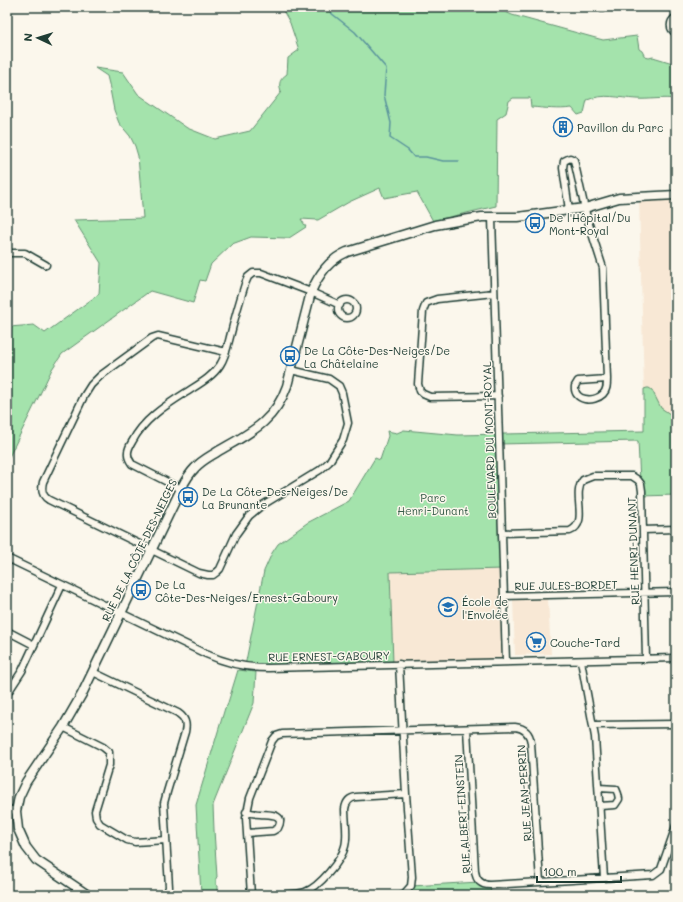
<svg xmlns="http://www.w3.org/2000/svg" width="683" height="902" font-family="Mali,sans-serif">
	<style>
		.built { fill: #f8e8d5 }
		.green { fill: #a4e3ac; stroke: #629070 }
		.lines { fill: none; stroke-linecap: round; stroke-linejoin: round }
		.stream { stroke: #5a949c; stroke-width: 1.5 }
		.street-casing { stroke: #1f3d34; stroke-width: 9 }
		.secondary-casing { stroke: #1f3d34; stroke-width: 11 }
		.street { stroke: #fbf7ec; stroke-width: 6 }
		.secondary { stroke: #fbf7ec; stroke-width: 8 }
		.labels { text-anchor: middle; dominant-baseline: central; stroke-width: 3; stroke-linejoin: round; paint-order: stroke }
		.poi-label { font-size: 11px; fill: #1f3d34; stroke: #fbf7ec; text-anchor: start }
		.street-label { font-size: 11px; fill: #1f3d34; stroke: #fbf7ec }
		.park-label { font-size: 11px; fill: #3a5e4c; stroke: #fbf7ec }
	</style>
	<rect width="100%" height="100%" fill="#fbf7ec"/>
	<filter id="ink" filterUnits="userSpaceOnUse"><feTurbulence type="fractalNoise" baseFrequency=".025" numOctaves="2"/><feDisplacementMap in="SourceGraphic" scale="8" xChannelSelector="R" yChannelSelector="G"/><feConvolveMatrix kernelMatrix="1 2 1 2 8 2 1 2 1" color-interpolation-filters="sRGB"/></filter>
	<g filter="url(#ink)">
		<path class="built" d="M676,195V430L645,431L639,197Z
			M503,569L506,661L393,664L390,572Z
			M548,599L551,654L515,655L513,600Z"/>
		<path class="green" d="M281,7H495L512,15L603,40L637,36L639,49L642,51L645,57L649,58L653,57L676,64V99C663,97 649,100 636,99C618,98 605,93 587,100L584,113L578,115L572,108C558,110 545,108 531,107L530,98H513L509,101L506,113L497,119L496,206L433,221L417,192L384,198L380,188L349,202L318,220L301,219L306,227L289,238L251,237L232,244L211,264L205,281L200,280L193,303L150,291L62,354L52,369L40,394L7,461V377L10,353L9,327L34,325L45,333L99,294L101,263L74,220L143,218L138,156L135,146L130,136L119,123L114,110L109,84L107,76L95,68L123,72L138,94L187,128L215,139L250,131L281,92C278,83 280,79 287,74L288,58L299,50L290,23Z
			M647,388H649L652,390L661,408L676,418V495L642,496L640,482L638,441L499,444L503,569L390,572L393,664L245,666L264,571L272,553L278,544L307,523L349,501L375,458L380,460L388,436L387,431L397,433L404,430L458,435L644,431V389Z
			M238,670L256,672L254,703L213,805L214,830L217,877L216,878V885L218,886V895H201L196,805L225,708L227,706Z
			M479,882L490,885L491,895H403L411,886Z"/>
		<g class="lines">
			<path class="stream" d="M328,7L331,13L355,32L386,68L384,95L391,123L390,138L408,150L414,157H426L443,161H459"/>
			<g class="street-casing">
				<path id="street" d="M597,7L603,8L609,7
					M676,17C669,22 669,29 676,33
					M569,210L563,168L564,161L570,158L574,160L587,218L603,268L607,379C607,385 607,390 603,394C594,403 573,401 575,386L578,381L607,379
					M492,218L506,661
					M7,253H25L46,265
					M494,293L437,299L426,303L423,311L418,384L420,391L423,394L430,397L498,396
					M338 309a9 9 0 1 1 18 0a9 9 0 1 1-18 0Z
					M226,352L158,336L152,338L100,376L91,385L84,396L43,482C41,490 42,496 49,500L199,573L208,575H213L217,572L220,569L236,534L249,516L261,506L320,470L329,462L343,440L348,423L342,393L339,386L329,379L291,370
					M181,489L132,464C126,456 127,450 132,442C144,418 168,404 190,390C201,383 213,376 220,365C226,356 228,344 231,333C235,317 240,300 245,284L248,277L253,273H261L311,292L340,305
					M643,530L676,529
					M502,533L570,531C590,522 571,495 583,480L593,476H632L638,480L641,484L642,491L646,659
					M7,558L206,654C226,663 246,668 268,668L676,658
					M504,596L676,592
					M7,631L34,645
					M581,661L595,737L604,878
					M399,664L406,794L412,877L411,886L403,895
					M93,672L178,713C185,718 187,723 185,732L167,792L164,803L169,887L166,895
					M7,694L22,671L62,585
					M594,725L676,724
					M63,727L103,747L109,752V765L95,811L96,818L100,824L127,840L135,842L166,840
					M467,729L475,871C476,880 481,885 490,885L653,875L661,869L676,826
					M599,788L616,789L618,794L619,799L615,805L600,806
					M7,809L16,811
					M246,812C251,813 255,814 260,814C269,815 286,813 278,828L273,831L247,833
					M251,895L246,818L250,798L272,741L276,736L282,734L515,727C525,728 530,734 531,743L540,882
					M259,895C272,894 293,896 305,892C319,887 342,860 345,846C348,835 345,821 345,809C346,802 349,798 356,797L406,794"/>
			</g>
			<g class="secondary-casing">
				<path id="secondary" d="M88,895L36,860L26,847L18,829L16,811L19,797L26,782L63,727L82,694L181,489C185,481 189,474 195,468C201,461 209,457 217,452C249,433 274,423 287,386L311,292C319,274 329,260 347,252L435,225L457,221L482,217H518L569,210L585,208L619,198L676,195"/>
			</g>
			<use href="#street" class="street"/>
			<use href="#secondary" class="secondary"/>
		</g>
	</g>
	<defs>
		<g id="building-ring" transform="scale(1)"><circle r="9.5" fill="#fbf7ec" stroke="#1f6fb2" stroke-width="1.5"/><path d="M-4-6H4V6H1V3H-1V6H-4ZM-2.5-4.3h1.7v1.8h-1.7ZM.8-4.3h1.7v1.8H.8ZM-2.5-1h1.7V.8h-1.7ZM.8-1h1.7V.8H.8Z" fill="#1f6fb2"/></g>
		<g id="bus-ring" transform="scale(1)"><circle r="9.5" fill="#fbf7ec" stroke="#1f6fb2" stroke-width="1.5"/><path d="M-5-6H5V4H4V6H2V4H-2V6H-4V4H-5ZM-3.5-4V0h7V-4ZM-3.5 1.2v1.5H-2V1.2ZM2 1.2v1.5H3.5V1.2Z" fill="#1f6fb2"/></g>
		<g id="school-ring" transform="scale(1)"><circle r="9.5" fill="#fbf7ec" stroke="#1f6fb2" stroke-width="1.5"/><path d="M0-5L7-2L0 1L-7-2ZM-4 1L0 2.5L4 1V4Q0 6-4 4Z" fill="#1f6fb2"/></g>
		<g id="supermarket-ring" transform="scale(1)"><circle r="9.5" fill="#fbf7ec" stroke="#1f6fb2" stroke-width="1.5"/><path d="M-6-5.5h2.5l.6 2H6L4.5 2H-2.5L-4.4-4H-6ZM-1.5 3.2a1.3 1.3 0 1 0 .1 0ZM3 3.2a1.3 1.3 0 1 0 .1 0Z" fill="#1f6fb2"/></g>
	</defs>
	<g fill-rule="evenodd">
		<use href="#building-ring" x="563" y="127"/>
		<use href="#bus-ring" x="535" y="223"/>
		<use href="#bus-ring" x="290" y="356"/>
		<use href="#bus-ring" x="188" y="497"/>
		<use href="#bus-ring" x="141" y="590"/>
		<use href="#school-ring" x="448" y="607"/>
		<use href="#supermarket-ring" x="536" y="642"/>
	</g>
	<g class="labels">
		<g class="poi-label">
			<text x="577" y="127">Pavillon du Parc</text>
			<text x="549" y="217">De l'Hôpital/Du<tspan x="549" dy="13">Mont-Royal</tspan></text>
			<text x="304" y="350">De La Côte-Des-Neiges/De<tspan x="304" dy="13">La Châtelaine</tspan></text>
			<text x="202" y="491">De La Côte-Des-Neiges/De<tspan x="202" dy="13">La Brunante</tspan></text>
			<text x="155" y="584">De La<tspan x="155" dy="13">Côte-Des-Neiges/Ernest-Gaboury</tspan></text>
			<text x="462" y="601">École de<tspan x="462" dy="13">l'Envolée</tspan></text>
			<text x="550" y="642">Couche-Tard</text>
		</g>
		<g class="street-label">
			<text transform="translate(489 440) rotate(-92)">BOULEVARD DU MONT-ROYAL</text>
			<text transform="translate(139 550) rotate(-64)">RUE DE LA CÔTE-DES-NEIGES</text>
			<text transform="translate(633 551) rotate(-92)">RUE HENRI-DUNANT</text>
			<text transform="translate(566 585) rotate(-1)">RUE JULES-BORDET</text>
			<text transform="translate(329 656) rotate(-1)">RUE ERNEST-GABOURY</text>
			<text transform="translate(524 793) rotate(-94)">RUE JEAN-PERRIN</text>
			<text transform="translate(462 814) rotate(-94)">RUE ALBERT-EINSTEIN</text>
		</g>
		<g class="park-label">
			<text x="433" y="497">Parc<tspan x="433" dy="13">Henri-Dunant</tspan></text>
		</g>
	</g>
	<rect width="683" height="902" fill="none" stroke="#fbf7ec" stroke-width="24"/>
	<rect x="12" y="12" width="659" height="878" fill="none" stroke="#1f3d34" stroke-width="1.5" filter="url(#ink)"/>
	<g transform="translate(38 38) rotate(274)" stroke="#fbf7ec" stroke-width="3" paint-order="stroke">
	<path d="M0-3L7 15L0 10L-7 15Z" fill="#1f3d34"/>
	<text y="-6" font-size="11" font-weight="bold" text-anchor="middle" fill="#1f3d34">N</text>
	</g>
	<path d="M537 876v6h84v-6" fill="none" stroke="#1f3d34" stroke-width="2"/>
	<text x="543" y="876" font-size="12" fill="#1f3d34" stroke="#fbf7ec" stroke-width="3" paint-order="stroke">100 m</text>
</svg>
